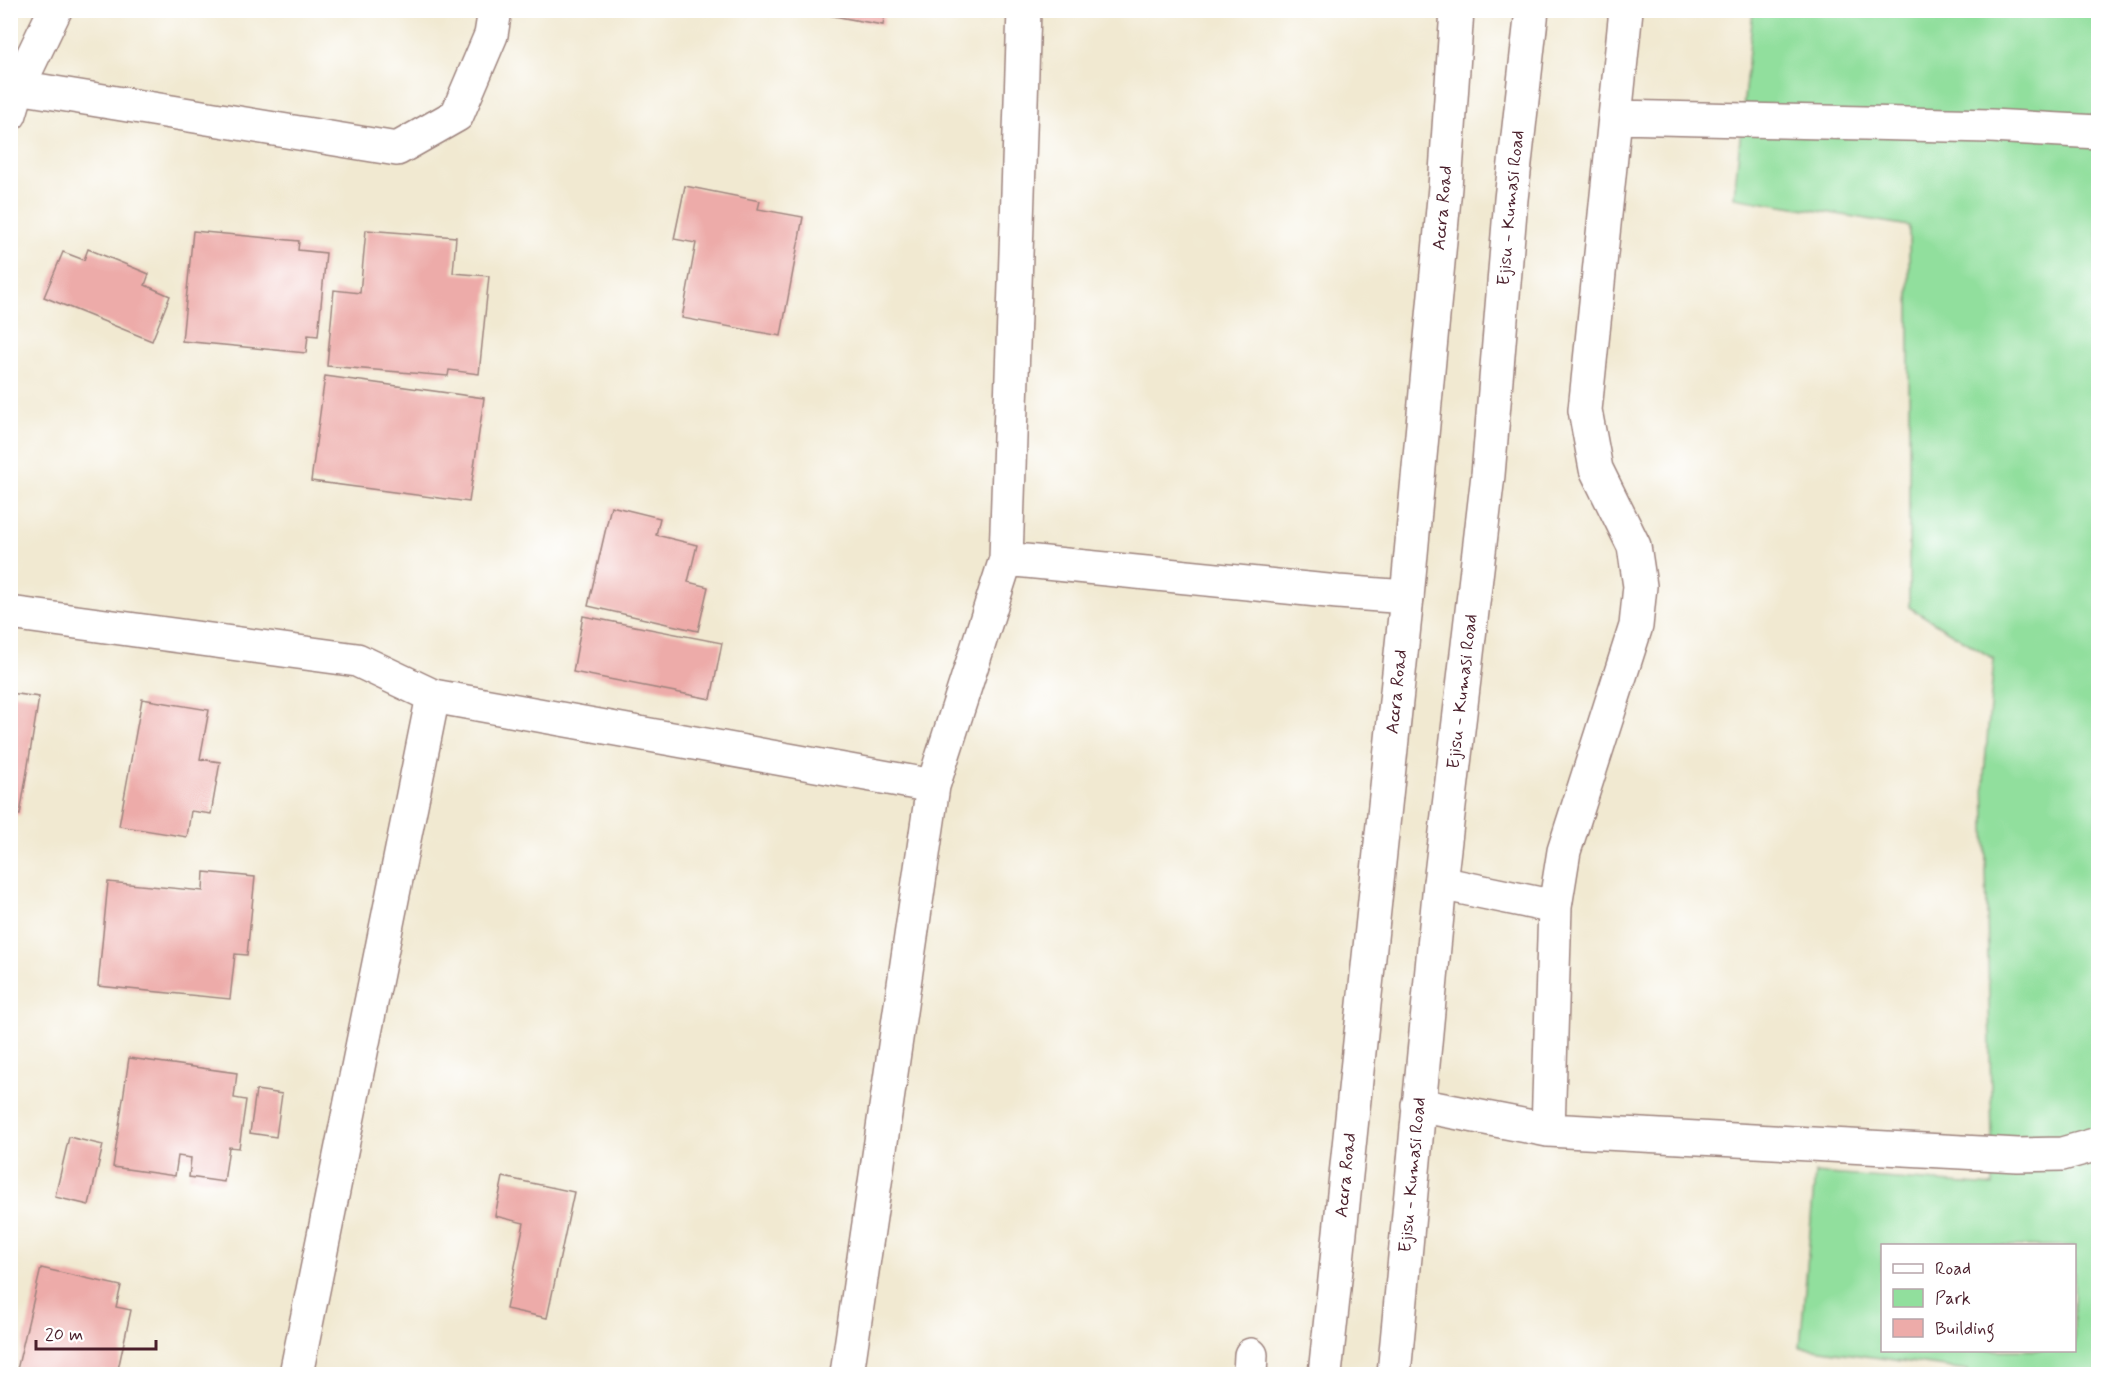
<svg xmlns="http://www.w3.org/2000/svg" width="2109" height="1385" font-family="Mynerve,sans-serif">
	<style>
		.green { fill: #91df9d; stroke: #6e7f64; stroke-width: 1.5; fill-rule: evenodd }
		.building { fill: #edaba9 }
		.lines { fill: none; stroke-linecap: round; stroke-linejoin: round }
		.street-casing { stroke: #9e847e; stroke-width: 36 }
		.highway-casing { stroke: #9e847e; stroke-width: 36 }
		.street { stroke: #fff; stroke-width: 33 }
		.highway { stroke: #fff; stroke-width: 33 }
		.labels { text-anchor: middle; dominant-baseline: central; stroke-width: 5; stroke-linejoin: round; paint-order: stroke }
		.street-label { font-size: 18px; fill: #4a1f2b; stroke: #fff }
	</style>
	<rect width="100%" height="100%" fill="#fff"/>
	<filter id="ink" filterUnits="userSpaceOnUse"><feTurbulence type="fractalNoise" baseFrequency=".0167" numOctaves="2"/><feDisplacementMap in="SourceGraphic" scale="12" xChannelSelector="R" yChannelSelector="G"/><feConvolveMatrix kernelMatrix="1 2 1 2 8 2 1 2 1" color-interpolation-filters="sRGB"/></filter>
	<filter id="wash" filterUnits="userSpaceOnUse"><feTurbulence type="fractalNoise" baseFrequency=".008" numOctaves="4" result="noise"/><feDisplacementMap in="SourceGraphic" scale="24" xChannelSelector="R" yChannelSelector="G"/><feGaussianBlur stdDeviation="1.35" result="paint"/><feColorMatrix in="noise" values="0 0 0 0 0 0 0 0 0 0 0 0 0 0 0 0 0 1.4 0 .05"/><feComposite in="paint" operator="in"/></filter>
	<g filter="url(#wash)">
		<rect width="100%" height="100%" fill="#f1e9d1"/>
		<path class="green" d="M1753,11H2098V1374H1967V1370L1800,1347L1815,1173L1993,1186L1984,776L1994,659L1909,607V226L1734,197ZM1882,1246H2074V1350H1882Z"/>
		<g id="blocks">
			<path class="building" d="M801,10H885L883,25Z
				M685,186L760,201L758,209L803,217L781,336L682,318L696,243L674,239Z
				M366,230L456,237L453,273L489,276L479,374L449,370L448,376L327,366L334,290L360,293Z
				M193,231L299,241L298,250L326,253L318,336L308,335L306,353L182,341Z
				M88,249L149,274L145,285L170,296L152,341L44,297L63,252L84,260Z
				M325,376L484,398L469,502L311,481Z
				M611,506L660,518L656,535L697,545L688,582L708,587L698,631L588,606Z
				M583,616L722,643L711,699L573,672Z
				M10,693L39,697L20,815L10,814Z
				M142,699L209,710L200,759L220,762L211,814L191,811L187,837L119,826Z
				M204,872L255,877L247,955L235,954L230,999L98,986L108,882L203,891Z
				M129,1058L237,1073L234,1098L246,1100L239,1148L229,1147L224,1182L189,1177L191,1158L178,1156L175,1176L113,1167Z
				M256,1090L282,1094L276,1137L250,1133Z
				M69,1137L103,1145L89,1205L55,1197Z
				M503,1177L574,1192L547,1318L506,1309L524,1223L495,1216Z
				M41,1268L121,1286L116,1307L131,1310L117,1374L101,1370L100,1374H16Z"/>
		</g>
	</g>
	<g filter="url(#ink)">
		<use href="#blocks" fill-opacity="0" stroke="#9e847e" stroke-width="1.5"/>
		<g class="lines">
			<g class="street-casing">
				<path id="street" d="M18,87L397,149L457,115L491,35L495,10
					M10,114L18,87L55,10
					M1617,117L1990,126L2098,132
					M1006,559L1338,592L1407,597
					M10,613L357,660L433,696L933,786
					M1440,883L1555,907
					M1418,1105L1548,1130L2018,1155L2062,1154L2098,1144
					M1548,1130L1555,907L1564,851L1636,626L1640,586L1634,546L1596,469L1585,410L1626,10
					M296,1374L433,696
					M847,1374L933,786L1006,559L1024,10
					M1250,1374L1251,1355"/>
			</g>
			<g class="highway-casing">
				<g id="highway">
					<path id="s1" d="M1325,1374L1407,597L1445,187L1457,10"/>
					<path id="s2" d="M1394,1374L1440,883L1488,475L1511,199L1532,10"/>
				</g>
			</g>
			<use href="#street" class="street"/>
			<use href="#highway" class="highway"/>
		</g>
	</g>
	<g class="labels">
		<g class="street-label">
			<text stroke="none"><textPath href="#s1" startOffset="1172">Accra Road</textPath></text>
			<text stroke="none"><textPath href="#s2" startOffset="1172">Ejisu - Kumasi Road</textPath></text>
			<text stroke="none"><textPath href="#s2" startOffset="686">Ejisu - Kumasi Road</textPath></text>
			<text stroke="none"><textPath href="#s1" startOffset="686">Accra Road</textPath></text>
			<text stroke="none"><textPath href="#s1" startOffset="200">Accra Road</textPath></text>
			<text stroke="none"><textPath href="#s2" startOffset="200">Ejisu - Kumasi Road</textPath></text>
		</g>
	</g>
	<rect width="2109" height="1385" fill="none" stroke="#fff" stroke-width="36"/>
	<rect x="1881" y="1244" width="195" height="108" fill="#ffffff" stroke="#b7a5aa" stroke-width="1.5"/>
	<rect x="1893" y="1264" width="30" height="9" fill="#ffffff" stroke="#b7a5aa" stroke-width="1.5"/>
	<text x="1935" y="1274" font-size="18" fill="#4a1f2b">Road</text>
	<rect x="1893" y="1289" width="30" height="18" fill="#91df9d" stroke="#b7a5aa" stroke-width="1.5"/>
	<text x="1935" y="1304" font-size="18" fill="#4a1f2b">Park</text>
	<rect x="1893" y="1319" width="30" height="18" fill="#edaba9" stroke="#b7a5aa" stroke-width="1.5"/>
	<text x="1935" y="1334" font-size="18" fill="#4a1f2b">Building</text>
	<path d="M36 1340v9h120v-9" fill="none" stroke="#4a1f2b" stroke-width="3"/>
	<text x="45" y="1340" font-size="18" fill="#4a1f2b" stroke="#ffffff" stroke-width="4.5" paint-order="stroke">20 m</text>
</svg>
